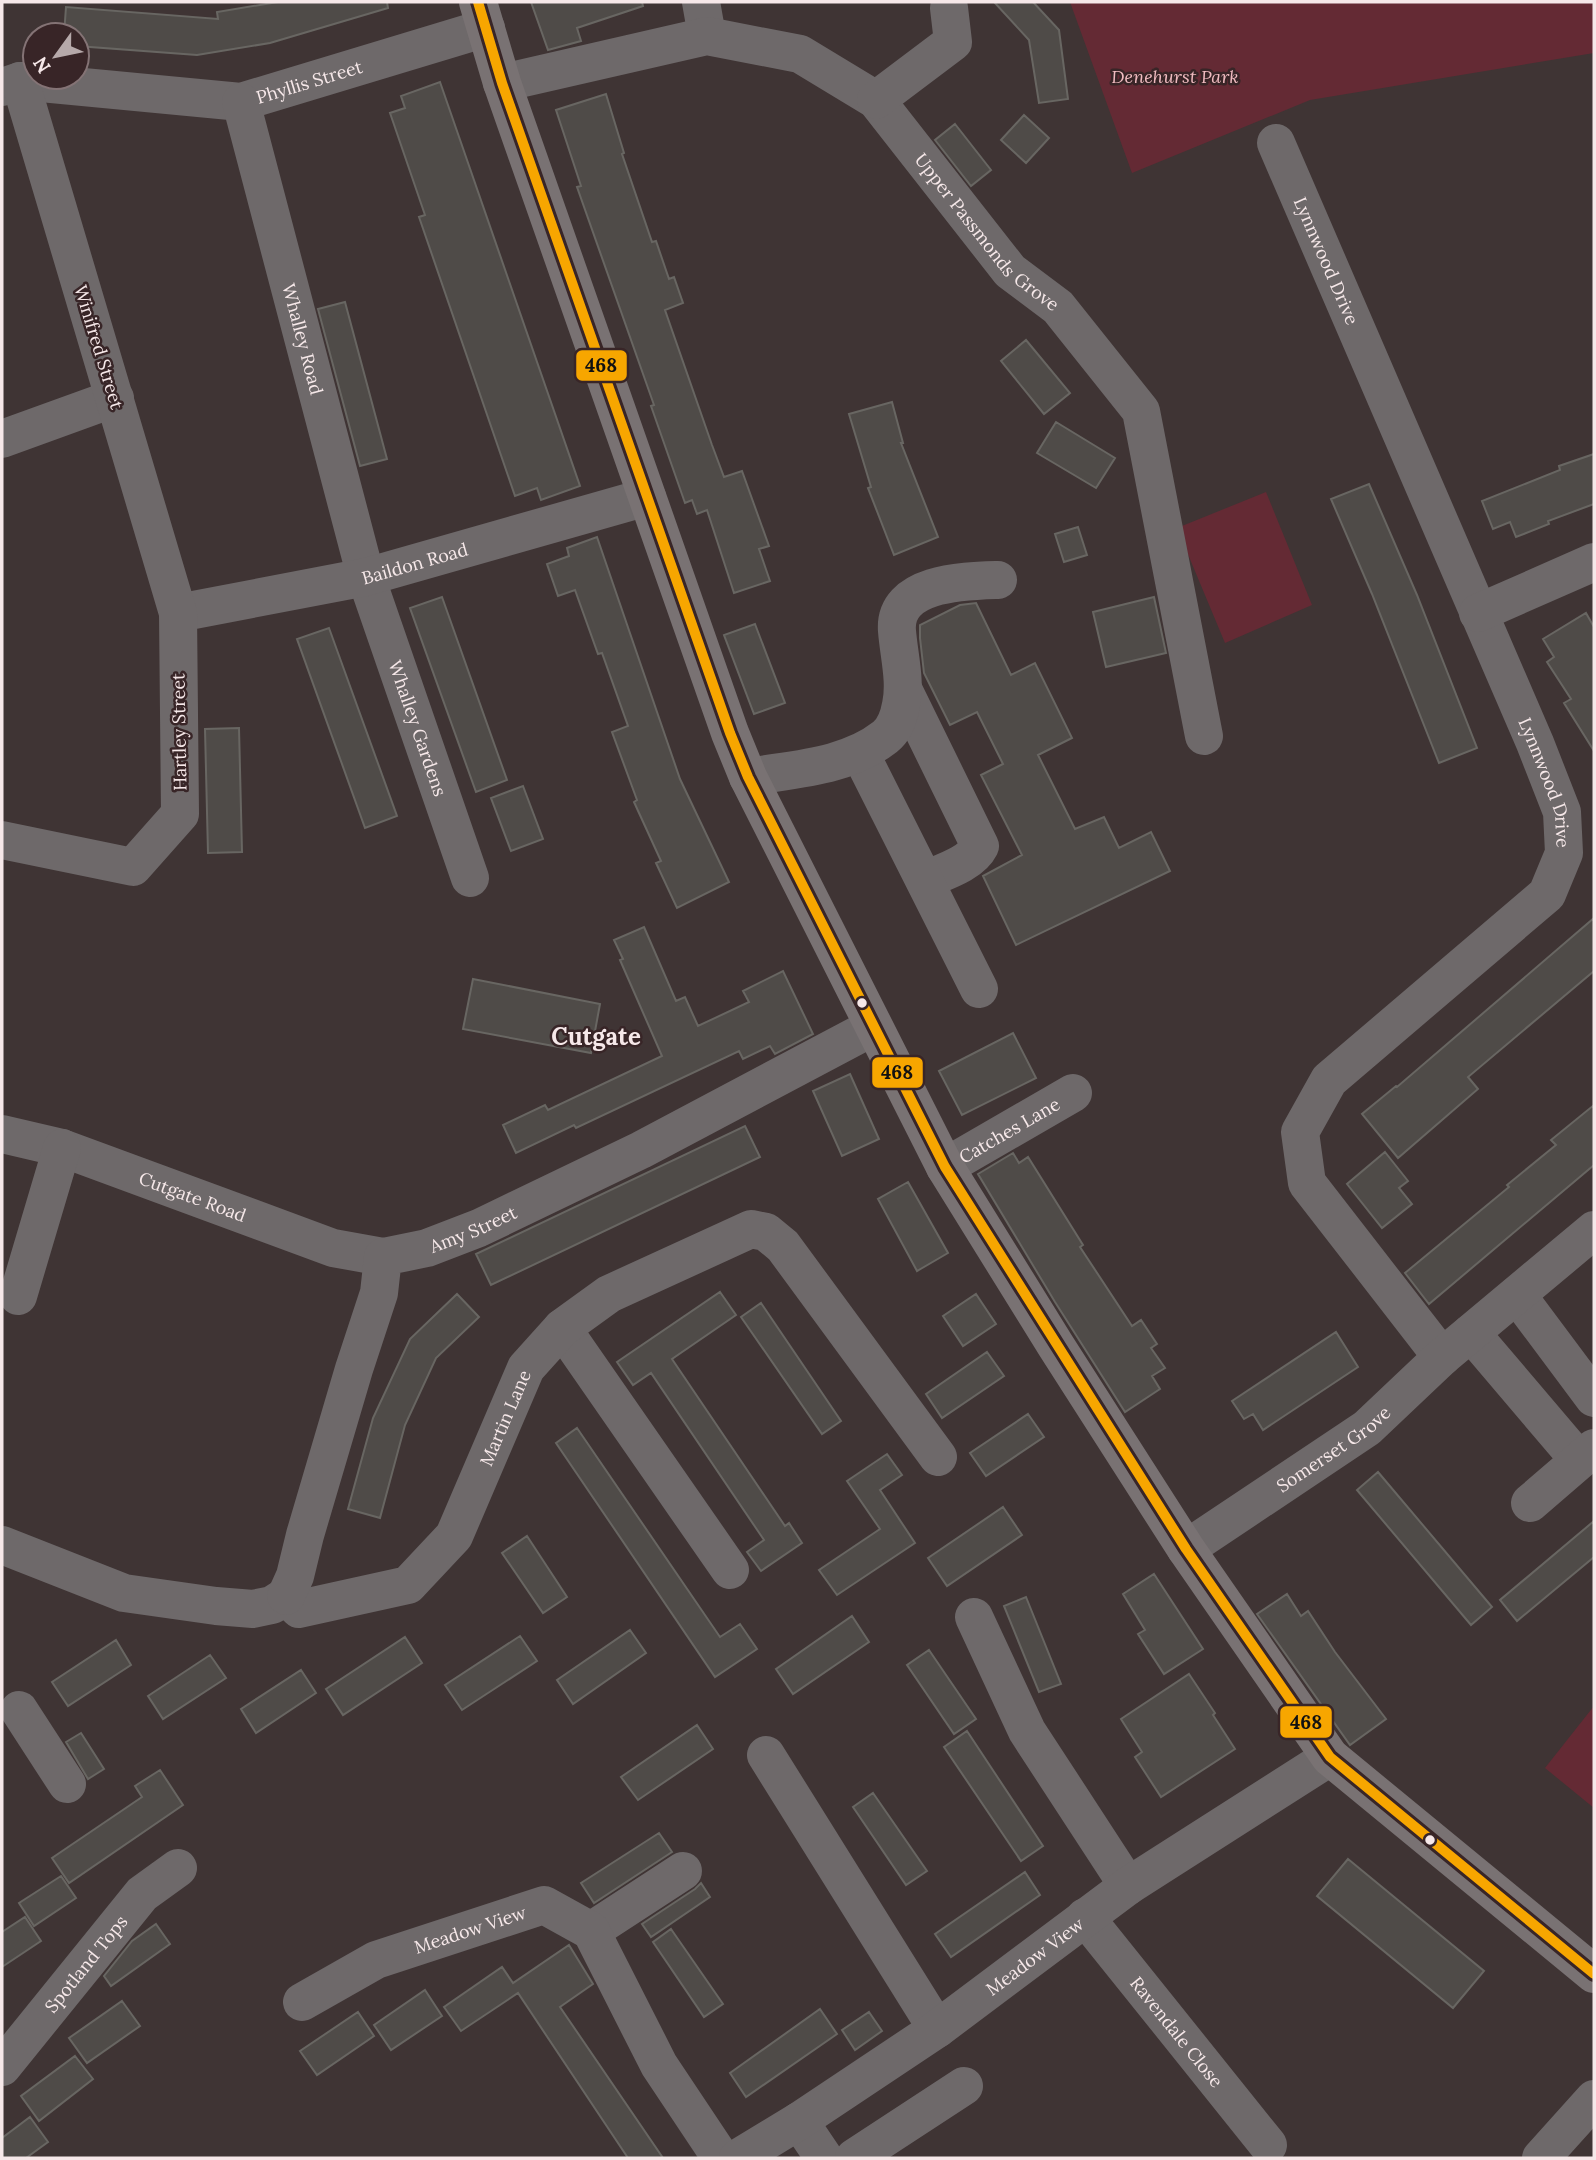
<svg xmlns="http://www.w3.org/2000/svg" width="1596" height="2160" font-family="Lora,serif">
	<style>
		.green { fill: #642a34 }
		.building { fill: #4f4b48; stroke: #686662; stroke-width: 2 }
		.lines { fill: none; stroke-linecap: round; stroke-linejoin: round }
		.minor { stroke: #6e696a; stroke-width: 38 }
		.major { stroke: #797273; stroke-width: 38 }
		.bus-1-casing { stroke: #382527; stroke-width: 16 }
		.bus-1 { stroke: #f7a600; stroke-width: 10 }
		.bus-dot { fill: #f6e8e9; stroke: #382527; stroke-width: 2.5 }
		.labels { text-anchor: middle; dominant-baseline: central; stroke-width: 5; stroke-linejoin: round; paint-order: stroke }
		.park-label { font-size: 18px; font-style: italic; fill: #f0bbc0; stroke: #382527 }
		.street-label { font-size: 18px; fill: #f6e8e9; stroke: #382527 }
		.district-label { font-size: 24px; font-weight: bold; fill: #f6e8e9; stroke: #382527 }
		.line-badge { stroke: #382527; stroke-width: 2.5 }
		.pale-badge-label { font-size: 19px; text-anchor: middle; font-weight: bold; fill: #111 }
	</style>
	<rect width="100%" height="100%" fill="#3f3434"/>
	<path class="green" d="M1070,2H1594V53L1310,100L1132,173Z
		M1266,492L1312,605L1225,643L1177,528Z
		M1594,1706V1808L1545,1768Z"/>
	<path class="building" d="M278,2H387L388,8L270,43L197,55L77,46V35H64L66,7L218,19L217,12Z
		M531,2H642L643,6L577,28L581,41L548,50Z
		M994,2H1033L1059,30L1068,99L1039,103L1029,40Z
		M440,82L580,486L541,500L537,488L515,496L419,217L425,215L390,113L405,108L401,96Z
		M606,94L624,153L622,154L652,242L656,241L669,279L674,277L683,303L665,310L712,445L724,477L742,471L769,546L759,549L770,581L734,593L707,510L697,514L692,500L685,503L651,406L654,405L577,187L581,186L556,110Z
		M1024,115L1049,138L1026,163L1001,140Z
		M955,124L991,170L971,186L935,140Z
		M345,302L387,459L360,466L318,309Z
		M1026,340L1070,393L1044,414L1001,361Z
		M892,402L903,443H901L938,537L894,555L868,488L871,487L849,414Z
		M1056,422L1115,458L1096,488L1037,453Z
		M1594,454V504L1548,521L1549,524L1516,537L1510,522L1493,529L1482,501L1560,470L1559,466Z
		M1369,484L1417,595L1477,748L1439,763L1372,594L1331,499Z
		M1078,527L1087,555L1064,562L1055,534Z
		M597,537L680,779L729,882L677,908L656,863L661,861L634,802L637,800L612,732L628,726L602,653L598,654L575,590L558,596L547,564L569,556L567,548Z
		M442,597L507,780L476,792L410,608Z
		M1154,597L1166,653L1106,667L1093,612Z
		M976,603L1011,675L1035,663L1072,738L1038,755L1075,829L1104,817L1119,848L1151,832L1170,871L1016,945L983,876L1022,855L981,775L1003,764L977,712L950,725L924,673L920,638V625L960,605Z
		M1586,613L1594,627V751L1564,703L1571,699L1547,662L1554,657L1543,639Z
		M755,624L785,703L754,714L724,635Z
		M329,628L397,816L365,828L297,639Z
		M239,728L242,852L208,853L205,729Z
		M523,786L543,839L511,851L491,798Z
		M1594,918V971L1468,1077L1478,1089L1398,1158L1362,1114L1396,1086L1397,1087Z
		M644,927L676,1001L685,997L698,1026L749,1002L743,991L783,971L813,1034L775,1054L770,1046L743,1059L739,1051L576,1128L574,1125L516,1153L503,1125L545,1105L548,1110L662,1056L620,960L623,959L614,940Z
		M473,979L600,1004L591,1053L463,1029Z
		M1013,1033L1036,1078L962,1115L939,1071Z
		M850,1074L879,1139L842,1156L813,1091Z
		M1594,1105V1165L1429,1304L1405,1273L1509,1187L1507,1185L1556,1145L1551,1140Z
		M745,1126L760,1157L491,1285L476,1254Z
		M1385,1152L1408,1181L1399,1188L1412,1204L1382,1228L1347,1184Z
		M1013,1153L1019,1163L1028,1157L1083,1245L1080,1247L1132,1326L1141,1320L1157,1344L1151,1348L1165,1368L1152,1376L1160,1389L1125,1412L1055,1302L978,1174Z
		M908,1182L948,1253L917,1271L878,1199Z
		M720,1292L736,1315L672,1359L785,1526L789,1523L802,1543L761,1571L747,1552L764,1540L651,1373L633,1385L617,1362Z
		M457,1294L479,1317L436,1358L405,1425L380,1518L348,1509L373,1418L410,1339Z
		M976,1294L996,1324L963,1346L943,1316Z
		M761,1303L841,1421L822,1434L741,1317Z
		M1336,1332L1358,1367L1263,1430L1253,1414L1244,1419L1232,1401Z
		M987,1352L1004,1376L942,1418L926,1394Z
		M1028,1414L1044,1437L986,1476L970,1453Z
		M577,1428L720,1637L740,1624L757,1649L715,1677L556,1443Z
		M887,1454L902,1475L880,1490L915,1543L837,1595L819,1570L880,1529L847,1481Z
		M1378,1472L1492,1607L1471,1625L1357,1490Z
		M1003,1507L1022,1535L947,1586L928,1558Z
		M1594,1521V1557L1517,1621L1500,1600Z
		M527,1536L567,1597L543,1613L502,1553Z
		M1154,1574L1203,1649L1164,1674L1138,1634L1145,1630L1123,1594Z
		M1287,1594L1301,1616L1308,1611L1335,1652L1386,1719L1350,1745L1257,1614Z
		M1026,1597L1061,1684L1039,1692L1004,1606Z
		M852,1616L869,1642L793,1694L776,1669Z
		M630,1630L646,1653L573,1704L557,1680Z
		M520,1636L537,1661L462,1710L445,1685Z
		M405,1637L422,1663L343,1715L326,1689Z
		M116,1640L131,1665L68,1706L52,1682Z
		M929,1650L976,1719L954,1734L907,1665Z
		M210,1655L226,1678L163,1719L148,1696Z
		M301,1670L316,1693L256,1733L241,1709Z
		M1189,1674L1215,1713L1213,1715L1235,1749L1161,1797L1135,1757L1142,1752L1121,1719Z
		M697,1725L713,1749L638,1800L621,1777Z
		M967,1731L1043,1846L1021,1861L944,1747Z
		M81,1733L104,1769L88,1779L66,1742Z
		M160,1770L183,1805L69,1883L52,1858L142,1797L135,1786Z
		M873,1793L927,1871L906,1885L853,1807Z
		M659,1833L672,1852L594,1903L581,1883Z
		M1348,1859L1484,1971L1453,2008L1317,1896Z
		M1025,1872L1040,1895L951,1957L935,1934Z
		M61,1876L76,1898L34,1926L19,1903Z
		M701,1883L710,1897L651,1937L642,1924L695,1889Z
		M25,1917L41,1941L2,1967V1932Z
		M156,1924L170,1944L111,1986L104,1976L132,1941Z
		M671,1929L723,2004L704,2017L653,1942Z
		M569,1945L593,1984L560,2007L663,2158H628L518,1993L461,2031L444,2007L502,1967L513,1983Z
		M425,1990L442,2016L391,2050L374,2025Z
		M122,2001L140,2026L87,2063L69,2038Z
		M820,2009L837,2034L746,2097L730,2073Z
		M358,2012L374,2036L317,2075L300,2051Z
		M869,2012L882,2031L855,2050L842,2030Z
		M75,2056L93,2079L39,2121L21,2096Z
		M30,2117L48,2142L26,2158H2V2138Z"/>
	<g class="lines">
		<g class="minor">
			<path d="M701,2L707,36"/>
			<path id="s1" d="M502,83L707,36L800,54L876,100L1010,271L1058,307L1141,411L1204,736"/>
			<path id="s2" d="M2,87L20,81L241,102L486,28"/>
			<path d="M876,100L953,42L949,8"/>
			<path id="s3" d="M241,102L366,577L470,878"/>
			<path id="s4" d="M1276,143L1535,743L1562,812L1564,853L1547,894L1329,1080L1300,1132L1307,1183L1442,1357"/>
			<path d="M2,439L115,398"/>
			<path id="s5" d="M178,613L366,577L647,497"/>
			<path d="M1478,613L1594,562"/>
			<path d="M904,691L980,846C971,864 943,872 925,880"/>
			<path d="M860,753L979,989"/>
			<path d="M748,777C794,769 847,767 885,737C894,730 899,716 901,705C906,681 899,656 897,631C893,582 965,581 998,580"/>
			<path d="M2,840L133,867L180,814L178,613L20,81"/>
			<path id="s6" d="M2,1134L62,1148L333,1248L383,1257"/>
			<path id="s7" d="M945,1167L1073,1093"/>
			<path d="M1517,1295L1594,1398"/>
			<path d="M18,1296L62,1148"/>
			<path d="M562,1328L730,1570"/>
			<path d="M1471,1333L1579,1460"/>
			<path d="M1530,1503L1594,1448"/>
			<path id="s8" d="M2,1545L124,1593L216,1606L253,1609L272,1605L286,1596L299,1609L408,1585L454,1536L526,1368L562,1328L609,1294L751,1229L766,1232L783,1246L938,1457"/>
			<path id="s9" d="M1186,1549L1367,1428L1442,1357L1594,1230"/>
			<path id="s10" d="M286,1596L295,1576L305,1535L354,1369L379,1293L383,1257L427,1248L479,1228L641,1150L873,1027"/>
			<path d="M974,1617L1027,1731L1128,1886"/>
			<path d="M19,1710L67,1784"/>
			<path d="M766,1755L937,2029"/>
			<path id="s11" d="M1085,1917L1268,2145"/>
			<path d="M591,1931L683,1871"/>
			<path id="s12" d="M302,2002L376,1960L544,1905L591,1931L659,2065L721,2158"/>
			<path id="s13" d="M2,2067L142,1894L178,1868"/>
			<path d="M799,2121L824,2158"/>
			<path id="s14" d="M738,2158L799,2121L937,2029L1128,1886L1330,1757"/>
			<path d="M854,2158L964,2086"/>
			<path d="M1541,2158L1594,2099"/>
		</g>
		<path class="major" d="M478,2L502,83L730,733L748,777L945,1167L1056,1346L1186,1549L1330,1757L1594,1974"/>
		<g class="bus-1-casing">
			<path id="bus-1" d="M478,2L502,83L730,733L748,777L945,1167L1186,1549L1330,1757L1594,1974"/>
		</g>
		<use href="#bus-1" class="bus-1"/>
	</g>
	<g class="bus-dot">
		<circle cx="862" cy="1003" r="6"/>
		<circle cx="1430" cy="1840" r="6"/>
	</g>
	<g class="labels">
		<g class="park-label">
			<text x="1175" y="76">Denehurst Park</text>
		</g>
		<g class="street-label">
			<text stroke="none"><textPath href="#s2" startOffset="312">Phyllis Street</textPath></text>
			<text stroke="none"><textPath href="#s1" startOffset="567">Upper Passmonds Grove</textPath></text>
			<text stroke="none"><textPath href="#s4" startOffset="128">Lynnwood Drive</textPath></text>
			<text stroke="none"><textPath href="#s3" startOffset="245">Whalley Road</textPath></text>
			<text transform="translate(99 347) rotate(73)">Winifred Street</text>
			<text stroke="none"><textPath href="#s5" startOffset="242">Baildon Road</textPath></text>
			<text stroke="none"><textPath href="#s3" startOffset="651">Whalley Gardens</textPath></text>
			<text transform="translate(179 732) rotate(-91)">Hartley Street</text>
			<text stroke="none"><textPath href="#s4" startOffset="695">Lynnwood Drive</textPath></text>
			<text stroke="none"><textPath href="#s7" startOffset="74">Catches Lane</textPath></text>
			<text stroke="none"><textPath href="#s6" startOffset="201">Cutgate Road</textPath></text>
			<text stroke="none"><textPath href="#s10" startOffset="448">Amy Street</textPath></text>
			<text stroke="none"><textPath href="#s8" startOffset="623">Martin Lane</textPath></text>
			<text stroke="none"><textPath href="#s9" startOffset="178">Somerset Grove</textPath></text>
			<text stroke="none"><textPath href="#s12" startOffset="184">Meadow View</textPath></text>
			<text stroke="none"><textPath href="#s14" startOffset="359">Meadow View</textPath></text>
			<text stroke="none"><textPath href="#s13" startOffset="133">Spotland Tops</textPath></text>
			<text stroke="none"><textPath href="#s11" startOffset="147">Ravendale Close</textPath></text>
		</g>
		<g class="district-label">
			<text x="596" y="1036">Cutgate</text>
		</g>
	</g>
	<g class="line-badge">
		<rect x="575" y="349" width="53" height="33" rx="7" fill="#f7a600"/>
		<rect x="871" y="1056" width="53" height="33" rx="7" fill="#f7a600"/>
		<rect x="1279" y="1705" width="54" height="34" rx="7" fill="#f7a600"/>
	</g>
	<g class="pale-badge-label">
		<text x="601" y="372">468</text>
		<text x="897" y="1079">468</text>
		<text x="1306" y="1729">468</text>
	</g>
	<rect width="1596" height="2160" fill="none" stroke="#f6e8e9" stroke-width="7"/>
	<g transform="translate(56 56) rotate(237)"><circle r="33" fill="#382527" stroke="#847375" stroke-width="2"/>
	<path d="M0-5L12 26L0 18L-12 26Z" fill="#b6a9aa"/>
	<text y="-10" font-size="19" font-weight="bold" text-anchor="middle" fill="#f6e8e9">N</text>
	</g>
</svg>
